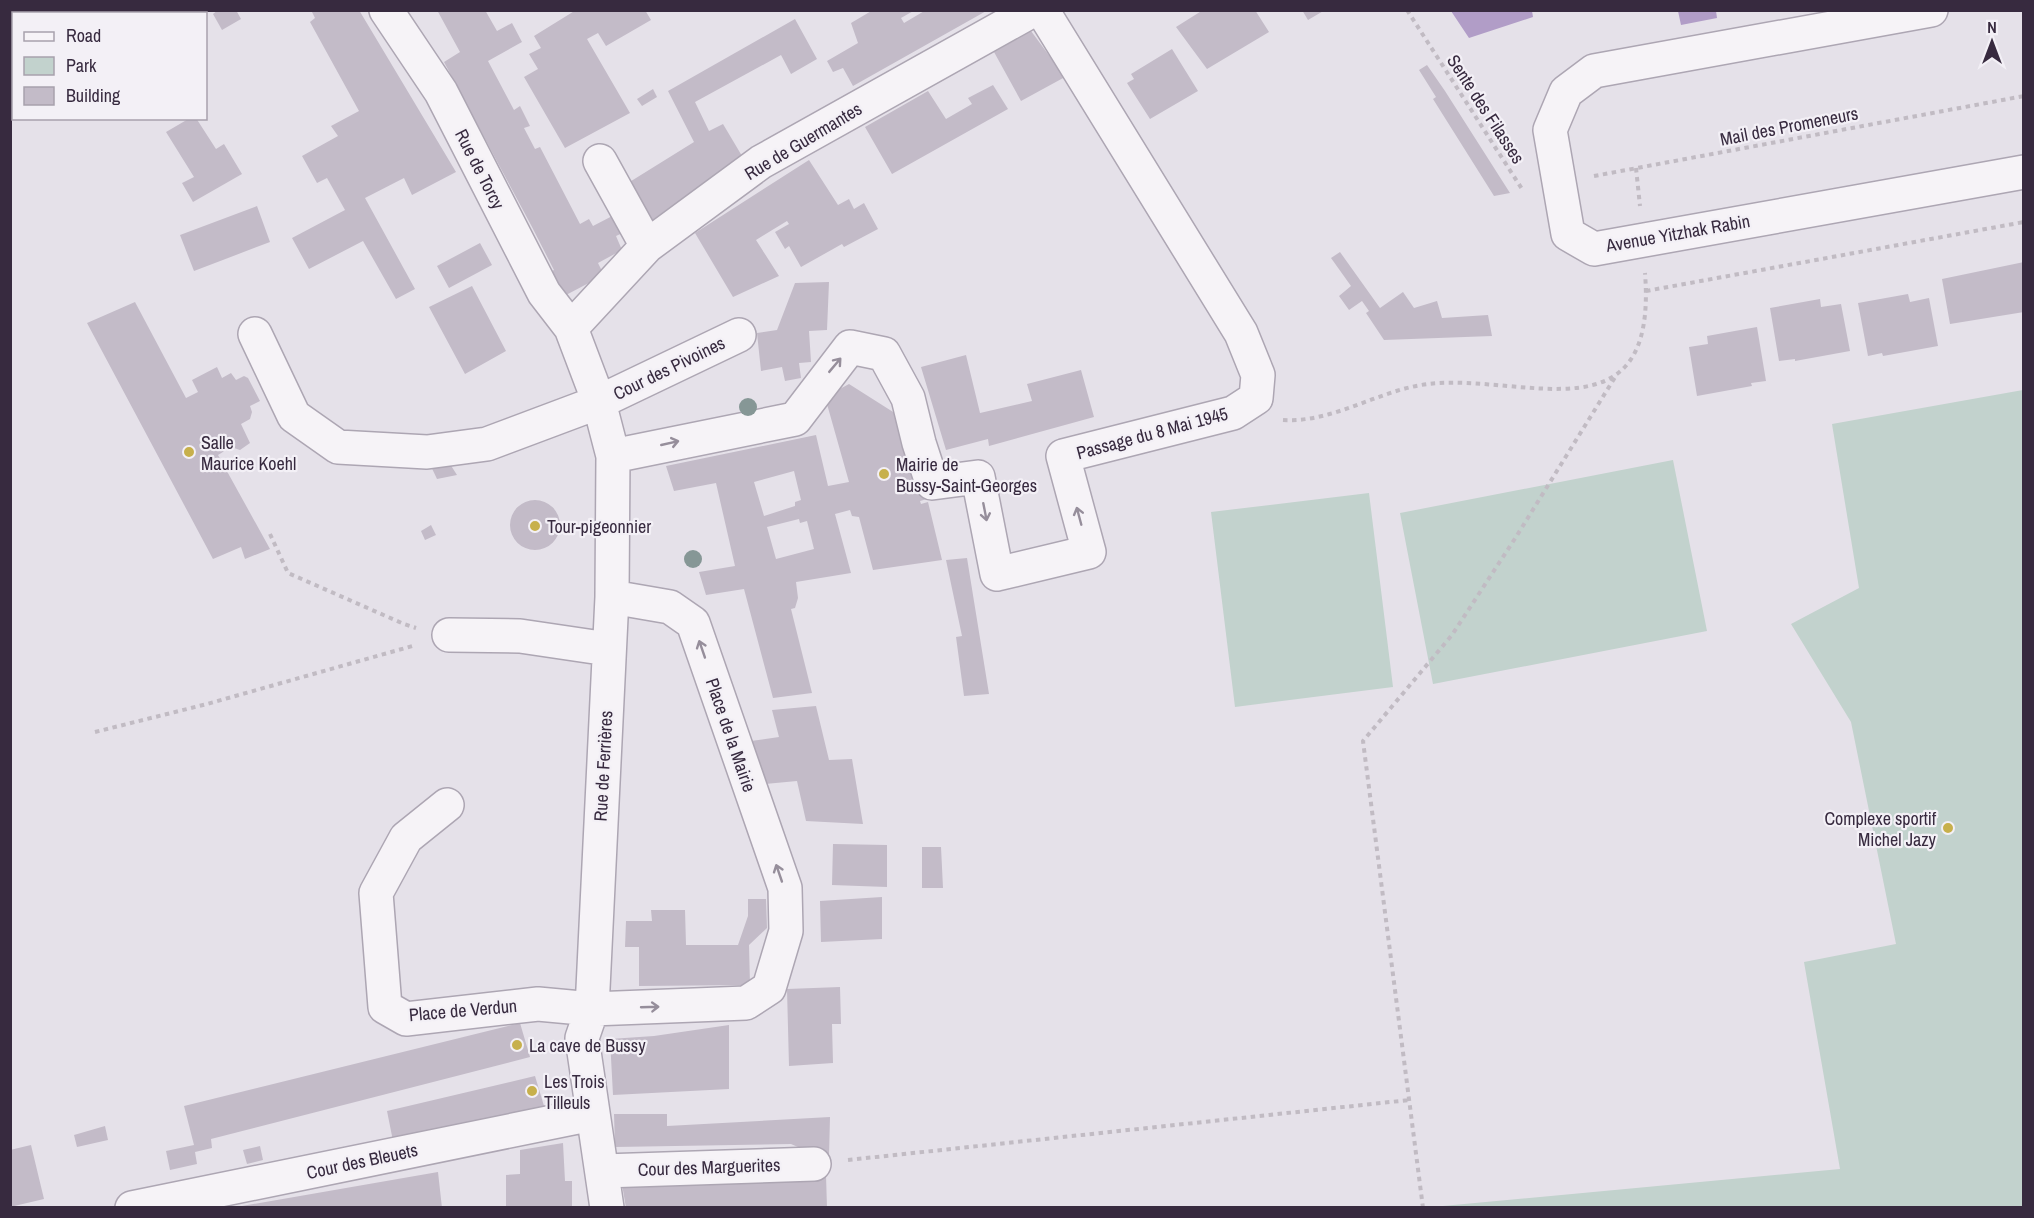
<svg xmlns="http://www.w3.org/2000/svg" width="2034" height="1218" font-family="'Archivo Narrow',sans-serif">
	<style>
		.green { fill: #c2d2cd }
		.water { fill: #b19dc7 }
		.building { fill: #c3bbc8; fill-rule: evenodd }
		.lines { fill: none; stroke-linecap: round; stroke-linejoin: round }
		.minor-casing { stroke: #ada6b3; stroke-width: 36 }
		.path { stroke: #c1bbc3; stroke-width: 4; stroke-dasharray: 4.5 4.5; stroke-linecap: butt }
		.minor { stroke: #f6f3f7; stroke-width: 33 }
		.tree { fill: #869796 }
		.oneway { stroke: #968e9b }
		.poi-dot { fill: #c7b04c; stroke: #f3f0f6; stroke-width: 2 }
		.labels { text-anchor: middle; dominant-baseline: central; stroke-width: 4.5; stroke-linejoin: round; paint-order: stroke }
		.street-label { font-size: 18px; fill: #372a3f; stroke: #f3f0f6 }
		.poi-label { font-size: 18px; fill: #372a3f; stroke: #f3f0f6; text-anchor: start }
	</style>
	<rect width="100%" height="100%" fill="#e5e1e9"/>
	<path class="green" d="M2023,390V1207H1432L1840,1169L1804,962L1896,944L1851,722L1791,624L1859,588L1832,424Z
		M1673,460L1707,631L1433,684L1400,513Z
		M1369,493L1393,687L1235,707L1211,512Z"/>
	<path class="water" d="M1451,11H1532L1533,17L1469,38Z
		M1678,11H1716L1717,18L1681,25Z"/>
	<path class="building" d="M218,10H236L241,19L222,30L213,14Z
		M311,10H359L456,172L412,195L404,178L365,198L415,289L396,299L363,241L309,269L292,238L345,210L327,178L317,183L302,156L338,136L331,126L359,111L310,22L315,18Z
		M437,10H485L497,31L512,23L522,42L488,61L514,110L520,106L530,126L524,128L535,149L540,147L580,224L589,219L593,226L620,212L629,230L616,236L622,250L598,263L604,275L566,295L550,272L554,270L531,225L444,62L460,52Z
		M576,10H645L651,20L606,46L598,33L587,39L630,113L565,148L524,77L538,69L529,54L541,48L534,36Z
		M873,10H915L901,18L904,23L926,10H988L853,86L843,68L833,72L827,61L858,43L851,23Z
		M1203,10H1255L1269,32L1207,69L1176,27Z
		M1302,10H1325L1308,20Z
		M795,19L817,59L791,74L781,55L695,102L709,131L723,124L742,156L651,221L628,183L694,142L668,91Z
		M1031,31L1065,77L1021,101L994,52Z
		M1172,49L1198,91L1150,119L1127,83L1134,79L1131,74Z
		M1427,65L1445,91L1510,193L1494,196L1433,99L1436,97L1419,70Z
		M993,85L1008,109L892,174L865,127L928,91L946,119L972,104L968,98Z
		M653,89L657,97L642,106L637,99Z
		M190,118H196L216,149L224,144L242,174L193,202L182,183L194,177L166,132Z
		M809,160L838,205L849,199L854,209L864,203L878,229L844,247L842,244L801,267L789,246L785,249L775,232L789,224L787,221L756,240L779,276L733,297L695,233Z
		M257,206L270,242L194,271L180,235Z
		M480,243L492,265L449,288L437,266Z
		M1340,252L1380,308L1403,292L1414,308L1437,301L1442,318L1488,315L1492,336L1384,340L1366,313L1369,311L1362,301L1349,310L1339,296L1351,286L1331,258Z
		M2024,262V312L1950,324L1942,279Z
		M829,282L827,330L809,331L811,362L799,363L801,378L785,381L782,367L761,371L757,333L777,330L795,283Z
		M472,286L506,351L465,374L429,307Z
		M1908,294L1910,302L1929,298L1938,346L1883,356L1882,353L1868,356L1858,303Z
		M1820,299L1821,307L1841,304L1850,351L1795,361V359L1779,361L1770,308Z
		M135,302L186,398L198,392L192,380L217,367L222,378L231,373L236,380L244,376L248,378L260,401L250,406L252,412L250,419L241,424L250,443L240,450L231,447L218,455L270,549L245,559L241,547L213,559L87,323Z
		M1757,327L1766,381L1751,383L1752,386L1697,396L1689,347L1708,344L1707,336Z
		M966,355L980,413L1032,401L1027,384L1081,370L1094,417L989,446L988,439L946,450L921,367Z
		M849,384L901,417L927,499L920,501L921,504L928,502L942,560L873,570L859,517L852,516L850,510L835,514L851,573L796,582L798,598L795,608L791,609L812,693L773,698L744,589L706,595L699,572L735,566L716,483L674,491L666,466L816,435L828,486L849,482L825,397ZM794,471L801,500L795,502V506L764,516L754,482ZM799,519L800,523L807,521L814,549L776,559L767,527Z
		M443,453L457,475L437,479L428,460Z
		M510 525a25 25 0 1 1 50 0a25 25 0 1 1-50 0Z
		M431,525L436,535L425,540L421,531Z
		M967,558L989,694L964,696L956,637L962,636L946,560Z
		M816,706L829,760L852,759L863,824L806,821L797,781L765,784L751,741L779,737L772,710Z
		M833,844L887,845V887L832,885Z
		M922,847H941L943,888H922Z
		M882,897V939L821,942L820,901Z
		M748,899H766L767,928L749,945L750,985L639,986V947H625L626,921H652L651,910H685L686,945H738L748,916Z
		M840,987L841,1024H832L833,1063L789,1066L787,989Z
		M520,1023L530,1057L211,1139L212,1148L195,1152L197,1164L170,1170L166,1151L194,1145L184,1106Z
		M729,1025V1089L613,1095L610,1039L654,1036Z
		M535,1076L544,1106L393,1141L387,1111Z
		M614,1114H667V1126L830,1117L829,1156L821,1157L791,1144L615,1147Z
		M105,1126L108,1140L77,1147L74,1135Z
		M563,1143L565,1181H572V1208H506V1175L520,1174V1150Z
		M31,1145L44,1199L10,1207V1150Z
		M260,1146L263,1160L247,1164L243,1150Z
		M438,1172L442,1208H242V1206Z
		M826,1175L827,1208H626L622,1184Z"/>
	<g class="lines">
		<g class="minor-casing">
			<path id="minor" d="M386,10L441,92L544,293L571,328L599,402L613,456L612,597L592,1009L582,1038L607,1208
				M1931,10L1594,71L1566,92L1550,130L1568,234L1594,249L2024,172
				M600,161L647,246
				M571,328L647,246L761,162L1033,10
				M255,334L294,416L338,447L427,452L487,444L599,402L739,335
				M613,456L795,419L850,347L884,354L908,398L919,443L932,483L978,477L997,574L1089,552L1063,456L1233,413L1256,398L1258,375L1241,333L1042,10
				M449,635L520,636L608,649
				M447,805L406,838L376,893L385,1007L406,1019L538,1004L592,1009L746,1003L769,988L786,931L785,888L693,623L670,607L612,597
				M603,1171L814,1164
				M132,1208L592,1114"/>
		</g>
		<path class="path" d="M1407,10L1522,189H1524
			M1636,168L1640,206
			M1594,176L2024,96
			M1646,291L2024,222
			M1283,420C1334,423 1378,390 1428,384C1526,373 1658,442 1645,273
			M270,534L288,573L404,624L416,628
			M95,732L207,704L416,645
			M848,1160L1409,1100
			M1423,1208L1363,741L1452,635L1516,537L1617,374"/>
		<use href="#minor" class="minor"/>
	</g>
	<g class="tree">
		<circle cx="748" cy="407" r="9"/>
		<circle cx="693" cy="559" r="9"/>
	</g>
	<defs><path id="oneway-shaft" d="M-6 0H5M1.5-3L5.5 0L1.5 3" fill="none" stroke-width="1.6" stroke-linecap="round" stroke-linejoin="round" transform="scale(1.5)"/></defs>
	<g class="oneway">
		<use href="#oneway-shaft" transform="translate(835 365) rotate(-50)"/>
		<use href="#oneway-shaft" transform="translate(670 443) rotate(-13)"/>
		<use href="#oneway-shaft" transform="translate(985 512) rotate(79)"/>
		<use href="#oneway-shaft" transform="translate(1079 516) rotate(-105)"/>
		<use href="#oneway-shaft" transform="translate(702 649) rotate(-109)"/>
		<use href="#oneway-shaft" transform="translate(779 873) rotate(-109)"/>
		<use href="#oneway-shaft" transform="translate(650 1007) rotate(-2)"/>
	</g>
	<g class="poi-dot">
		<circle cx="189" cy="452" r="6"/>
		<circle cx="884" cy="474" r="6"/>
		<circle cx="535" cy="526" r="6"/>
		<circle cx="1948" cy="828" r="6"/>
		<circle cx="517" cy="1045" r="6"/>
		<circle cx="532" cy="1091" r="6"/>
	</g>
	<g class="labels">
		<g class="street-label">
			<text transform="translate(1486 109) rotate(57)">Sente des Filasses</text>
			<text transform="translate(1789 126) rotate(-11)">Mail des Promeneurs</text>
			<text transform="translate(803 141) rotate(-31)">Rue de Guermantes</text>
			<text transform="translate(480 169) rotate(63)">Rue de Torcy</text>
			<text transform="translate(1678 233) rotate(-10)">Avenue Yitzhak Rabin</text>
			<text transform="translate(669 368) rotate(-26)">Cour des Pivoines</text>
			<text transform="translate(1152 433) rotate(-15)">Passage du 8 Mai 1945</text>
			<text transform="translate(731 735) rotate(71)">Place de la Mairie</text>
			<text transform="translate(603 766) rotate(-87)">Rue de Ferrières</text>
			<text transform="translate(463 1010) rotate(-5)">Place de Verdun</text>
			<text transform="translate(362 1161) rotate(-12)">Cour des Bleuets</text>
			<text transform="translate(709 1167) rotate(-2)">Cour des Marguerites</text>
		</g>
		<g class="poi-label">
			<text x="201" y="442">Salle<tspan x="201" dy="21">Maurice Koehl</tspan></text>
			<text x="896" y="464">Mairie de<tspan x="896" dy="21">Bussy-Saint-Georges</tspan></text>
			<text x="547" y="526">Tour-pigeonnier</text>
			<text x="1936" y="818" text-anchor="end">Complexe sportif<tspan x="1936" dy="21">Michel Jazy</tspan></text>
			<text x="529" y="1045">La cave de Bussy</text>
			<text x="544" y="1081">Les Trois<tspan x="544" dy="21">Tilleuls</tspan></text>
		</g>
	</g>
	<rect width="2034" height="1218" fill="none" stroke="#372a3f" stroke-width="24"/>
	<rect x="12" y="12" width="195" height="108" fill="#f3f0f6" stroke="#a8a1ad" stroke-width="1.5"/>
	<rect x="24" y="32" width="30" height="9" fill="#f6f3f7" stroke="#a8a1ad" stroke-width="1.5"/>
	<text x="66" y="42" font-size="18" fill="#372a3f">Road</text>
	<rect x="24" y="57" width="30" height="18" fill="#c2d2cd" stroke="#a8a1ad" stroke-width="1.5"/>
	<text x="66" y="72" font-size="18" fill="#372a3f">Park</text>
	<rect x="24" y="87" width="30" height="18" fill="#c3bbc8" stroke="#a8a1ad" stroke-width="1.5"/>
	<text x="66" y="102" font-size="18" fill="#372a3f">Building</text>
	<g transform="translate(1992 42)" stroke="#f3f0f6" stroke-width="4.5" paint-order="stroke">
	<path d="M0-4.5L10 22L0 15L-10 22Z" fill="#372a3f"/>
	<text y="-9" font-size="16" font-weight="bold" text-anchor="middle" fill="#372a3f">N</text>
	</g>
</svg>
